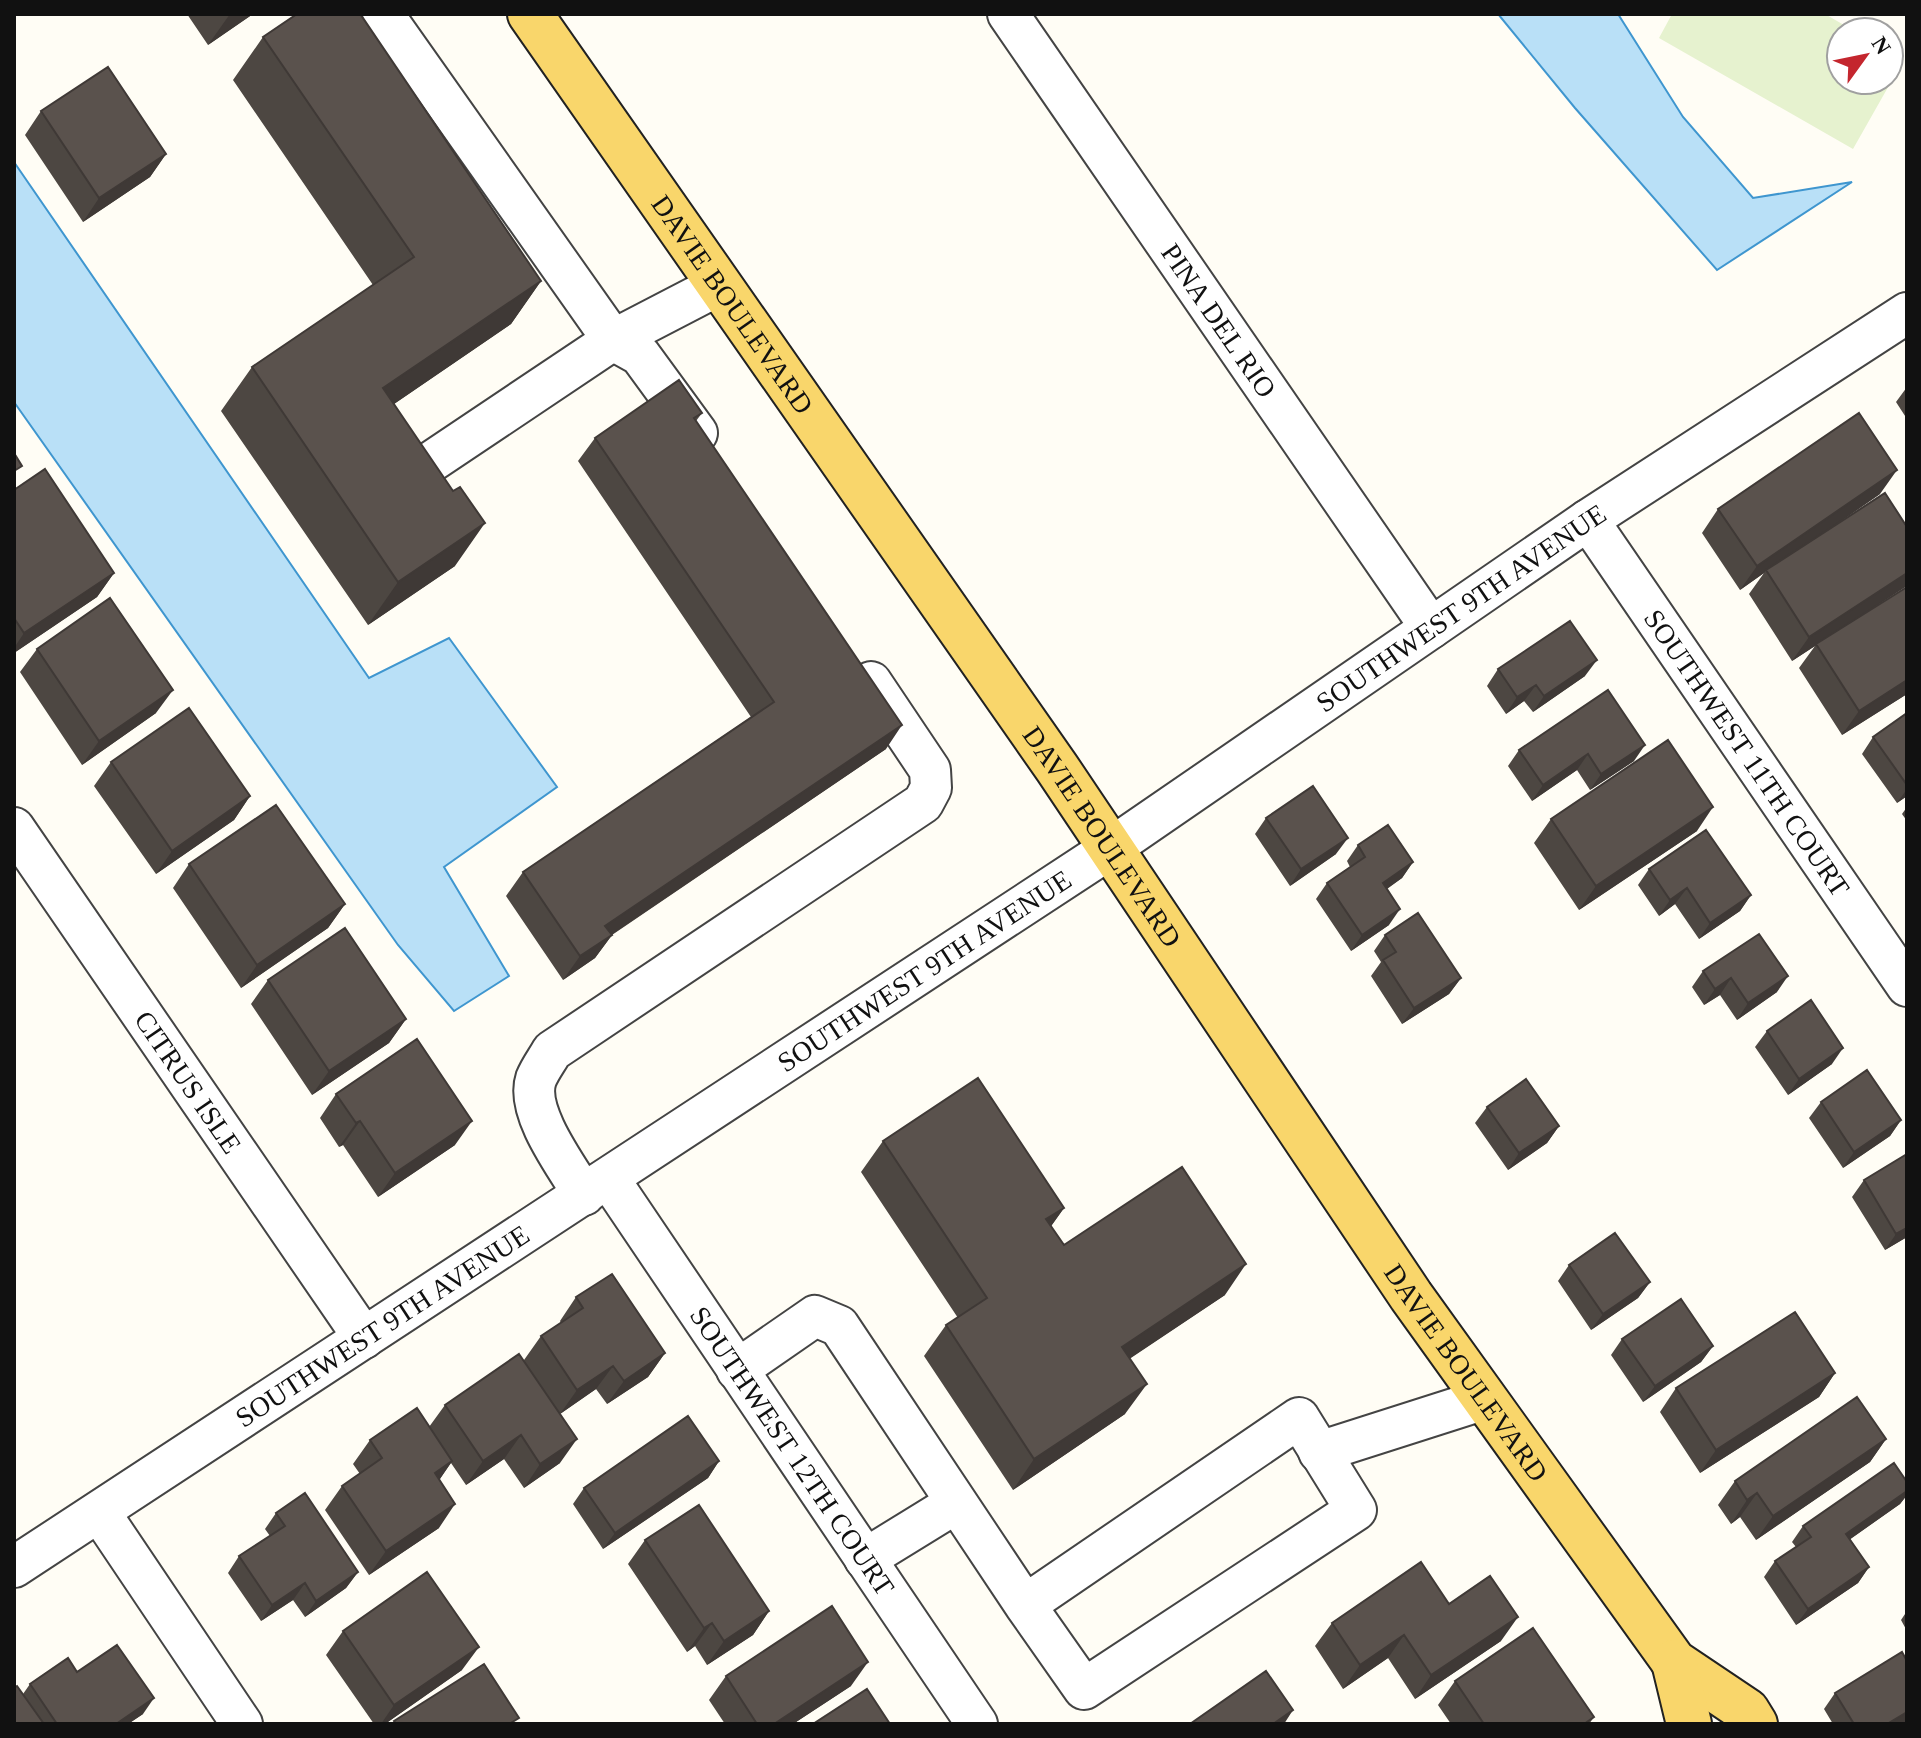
<svg xmlns="http://www.w3.org/2000/svg" width="1921" height="1738" font-family="'Times New Roman',serif">
	<style>
		.pitch { fill: #e6f2cf }
		.water { fill: #b9e0f7; stroke: #3f96cf; stroke-width: 2 }
		.lines { fill: none; stroke-linecap: round; stroke-linejoin: round }
		.minor-casing { stroke: #444; stroke-width: 44 }
		.major-casing { stroke: #222; stroke-width: 48 }
		.minor { stroke: #fff; stroke-width: 40 }
		.major { stroke: #f9d66b; stroke-width: 44 }
		.wall { fill: #4d4742 }
		.shaded-wall { fill: #3f3936 }
		.building { fill: #5a524d; stroke: #3f3936; stroke-width: 2 }
		.labels { text-anchor: middle; dominant-baseline: central; stroke-width: 8; stroke-linejoin: round; paint-order: stroke }
		.street-label { font-size: 28px; fill: #111; stroke: #fff }
	</style>
	<rect width="100%" height="100%" fill="#fffdf5"/>
	<path class="pitch" d="M1672,14H1825L1856,32H1841V80H1889V51L1904,59L1853,149L1659,38Z"/>
	<path class="water" d="M1498,14H1618L1683,117L1753,198L1852,182L1717,270L1575,108Z
		M14,162L369,678L449,638L557,787L444,867L509,976L454,1011L398,945L14,402Z"/>
	<g class="lines">
		<g class="minor-casing">
			<g id="minor">
				<path d="M383,14L613,340L640,355L697,433"/>
				<path id="s1" d="M1008,14L1431,628"/>
				<path d="M407,478L613,340L719,285"/>
				<path id="s2" d="M1588,520L1907,986"/>
				<path id="s3" d="M14,828L364,1338"/>
				<path id="s4" d="M609,1179L977,1724"/>
				<path d="M584,1195C567,1167 525,1112 536,1079C540,1069 547,1060 552,1051L923,803L931,788L930,770L871,682"/>
				<path d="M737,1370L815,1316L839,1326L1025,1605L1299,1418L1356,1510L1084,1689L1025,1605"/>
				<path d="M1319,1452L1485,1399"/>
				<path d="M100,1513L242,1724"/>
				<path d="M865,1559L956,1503"/>
				<path id="s5" d="M14,1567L1111,848L1588,520L1907,313"/>
			</g>
		</g>
		<g class="major-casing">
			<g id="major">
				<path id="s6" d="M530,14L1057,768L1411,1296L1674,1662L1747,1711L1755,1724"/>
				<path d="M1674,1662L1689,1724"/>
			</g>
		</g>
		<use href="#minor" class="minor"/>
		<use href="#major" class="major"/>
	</g>
	<path class="wall" d="M187,14H253L208,45Z
		M362,17L541,281L511,324L394,404L455,566L368,625L221,411L252,367L373,285L233,80L263,37Z
		M41,111L166,154L150,177L83,222L25,135Z
		M1907,387V419L1896,402Z
		M702,413L696,421L886,749L612,935L595,958L563,980L506,896L523,872L751,717L578,461L595,438Z
		M14,490L114,573L97,597L14,653Z
		M1880,494L1818,537L1907,694L1842,735L1799,668L1815,646L1792,661L1749,594L1764,573L1740,590L1702,533L1718,509Z
		M37,649L156,713L82,765L20,672Z
		M1498,669L1585,676L1533,712L1524,701L1506,714L1487,686Z
		M1608,690L1634,761L1590,790L1577,770L1532,801L1508,766L1519,750Z
		M1907,713V796L1897,803L1862,754L1873,737Z
		M111,762L250,796L234,820L156,874L94,786Z
		M1907,807V821L1902,814Z
		M1266,818L1336,854L1290,886L1255,834Z
		M1551,819L1697,831L1579,910L1534,843Z
		M1358,845L1413,862L1402,878L1387,889L1389,925L1351,951L1316,899L1327,883L1350,867L1347,861Z
		M189,864L345,904L328,928L241,988L173,888Z
		M1649,869L1751,895L1740,911L1699,939L1675,904L1659,916L1638,885Z
		M1385,935L1461,978L1449,994L1402,1024L1371,976L1381,962L1374,951Z
		M1703,971L1777,992L1737,1020L1720,995L1704,1005L1692,987Z
		M268,980L406,1019L389,1043L312,1095L251,1004Z
		M1767,1031L1832,1064L1788,1095L1755,1047Z
		M336,1094L455,1145L378,1197L343,1145L339,1147L320,1118Z
		M1821,1102L1901,1120L1890,1136L1843,1168L1809,1118Z
		M1487,1107L1559,1126L1547,1143L1508,1170L1475,1123Z
		M883,1141L1064,1208L1051,1226L1064,1245L1225,1295L1130,1358L1125,1414L1013,1490L924,1356L946,1325L958,1318L861,1172Z
		M1864,1180L1907,1237L1885,1250L1852,1197Z
		M1569,1265L1650,1282L1638,1298L1591,1330L1558,1281Z
		M576,1297L665,1353L648,1377L607,1404L596,1389L560,1414V1463L524,1488L504,1459L466,1485L451,1463L439,1480V1528L369,1575L325,1510L342,1486L360,1474L353,1464L370,1440L429,1427L445,1405L524,1360L541,1336L561,1323L560,1321Z
		M1622,1339L1713,1346L1701,1362L1643,1402L1611,1355Z
		M1835,1373L1819,1397L1700,1473L1660,1412L1676,1388Z
		M1886,1439L1870,1462L1756,1540L1740,1517L1731,1524L1718,1505L1735,1481Z
		M719,1461L708,1478L603,1549L573,1504L584,1488Z
		M1907,1482V1495L1900,1504L1850,1539L1869,1567L1858,1583L1796,1625L1764,1577L1775,1561L1796,1547L1792,1542L1803,1526Z
		M276,1513L358,1572L346,1588L305,1617L293,1600L261,1621L228,1573L239,1556L270,1536L265,1529Z
		M645,1540L769,1611L753,1635L707,1665L695,1646L687,1652L628,1564Z
		M1449,1604L1501,1641L1415,1699L1388,1658L1343,1689L1315,1646L1332,1623Z
		M1907,1611V1631L1901,1620Z
		M343,1631L462,1670L385,1724H374L326,1655Z
		M77,1672L143,1714L128,1724H14L23,1694L30,1684Z
		M726,1676L851,1686L793,1724H725L709,1700Z
		M1455,1681L1594,1717L1589,1724H1451L1438,1705Z
		M1835,1693L1907,1721L1902,1724H1833L1824,1709Z"/>
	<path class="shaded-wall" d="M230,14H253L208,45Z
		M166,154L150,177L83,222L99,198Z
		M541,281L511,324L353,432L383,388Z
		M1897,470L1880,494L1767,572L1766,570L1764,573L1740,590L1757,566Z
		M485,523L455,566L368,625L398,582Z
		M114,573L97,597L14,653V648L24,633Z
		M1907,573V586L1792,661L1809,637Z
		M1597,660L1585,676L1533,712L1544,696Z
		M1907,680V694L1842,735L1859,711Z
		M1536,685L1524,701L1506,714L1517,697Z
		M173,690L156,713L82,765L99,741Z
		M902,725L886,749L589,950L605,926Z
		M1645,745L1634,761L1590,790L1601,774Z
		M1588,754L1577,770L1532,801L1543,785Z
		M1907,789V796L1897,803Z
		M250,796L234,820L156,874L172,851Z
		M1713,807L1697,831L1579,910L1596,886Z
		M1348,838L1336,854L1290,886L1301,869Z
		M1413,862L1402,878L1372,899L1383,883Z
		M1687,888L1675,904L1659,916L1670,900Z
		M1751,895L1740,911L1699,939L1710,923Z
		M345,904L328,928L241,988L257,965Z
		M1400,909L1389,925L1351,951L1362,935Z
		M612,935L595,958L563,980L580,956Z
		M1788,976L1777,992L1737,1020L1748,1003Z
		M1461,978L1449,994L1402,1024L1414,1008Z
		M1731,978L1720,995L1704,1005L1715,989Z
		M406,1019L389,1043L312,1095L329,1071Z
		M1843,1048L1832,1064L1788,1095L1799,1079Z
		M1901,1120L1890,1136L1843,1168L1854,1152Z
		M360,1121L343,1145L339,1147L356,1123Z
		M472,1121L455,1145L378,1197L395,1173Z
		M1559,1126L1547,1143L1508,1170L1519,1153Z
		M1064,1208L1042,1239L1046,1219Z
		M1907,1228V1237L1885,1250L1896,1234Z
		M1246,1264L1225,1295L1101,1378L1122,1347Z
		M1650,1282L1638,1298L1591,1330L1603,1314Z
		M1713,1346L1701,1362L1643,1402L1655,1386Z
		M665,1353L648,1377L607,1404L624,1381Z
		M613,1366L596,1389L560,1414L577,1390Z
		M1835,1373L1819,1397L1700,1473L1716,1450Z
		M1147,1384L1125,1414L1013,1490L1034,1459Z
		M521,1435L504,1459L466,1485L483,1461Z
		M577,1439L560,1463L524,1488L540,1464Z
		M1886,1439L1870,1462L1756,1540L1773,1516Z
		M452,1461L436,1485L435,1473Z
		M719,1461L708,1478L603,1549L615,1533Z
		M1907,1491V1495L1900,1504L1835,1550L1846,1534Z
		M1757,1493L1740,1517L1731,1524L1747,1500Z
		M455,1504L439,1528L369,1575L386,1551Z
		M1869,1567L1858,1583L1796,1625L1808,1609Z
		M358,1572L346,1588L305,1617L316,1601Z
		M305,1583L293,1600L261,1621L272,1605Z
		M769,1611L753,1635L707,1665L724,1641Z
		M1518,1617L1501,1641L1415,1699L1431,1675Z
		M712,1623L695,1646L687,1652L704,1628Z
		M1404,1635L1388,1658L1343,1689L1360,1665Z
		M479,1647L462,1670L385,1724H381L394,1705Z
		M868,1662L851,1686L793,1724H774Z
		M154,1698L143,1714L128,1724H116Z
		M1293,1710L1284,1724H1273Z
		M1907,1712V1721L1902,1724H1887Z"/>
	<path class="building" d="M297,14H362L361,15L541,281L383,388L453,491L460,487L485,523L398,582L252,367L414,257L263,37Z
		M108,67L166,154L99,198L41,111Z
		M679,380L702,413L694,418L902,725L605,926L612,935L580,956L523,872L774,702L595,438Z
		M1859,413L1897,470L1757,566L1718,509Z
		M14,453L22,466L14,471Z
		M45,469L114,573L24,633L14,618V490Z
		M1885,493L1907,527V573L1809,637L1766,570Z
		M1907,587V680L1859,711L1816,644Z
		M110,598L173,690L99,741L37,649Z
		M1570,621L1597,660L1544,696L1536,685L1517,697L1498,669Z
		M1608,690L1645,745L1601,774L1588,754L1543,785L1519,750Z
		M189,708L250,796L172,851L111,762Z
		M1907,713V785L1873,737Z
		M1668,740L1713,807L1596,886L1551,819Z
		M1313,786L1348,838L1301,869L1266,818Z
		M276,805L345,904L257,965L189,864Z
		M1388,825L1413,862L1383,883L1400,909L1362,935L1327,883L1365,857L1358,845Z
		M1706,830L1751,895L1710,923L1687,888L1670,900L1649,869Z
		M1418,913L1461,978L1414,1008L1383,960L1396,952L1385,935Z
		M345,928L406,1019L329,1071L268,980Z
		M1759,934L1788,976L1748,1003L1731,978L1715,989L1703,971Z
		M1811,1000L1843,1048L1799,1079L1767,1031Z
		M417,1039L472,1121L395,1173L360,1121L356,1123L336,1094Z
		M1867,1070L1901,1120L1854,1152L1821,1102Z
		M978,1078L1064,1208L1046,1219L1064,1245L1182,1167L1246,1264L1122,1347L1147,1384L1034,1459L946,1325L987,1298L883,1141Z
		M1526,1079L1559,1126L1519,1153L1487,1107Z
		M1907,1154V1228L1896,1234L1864,1180Z
		M1615,1233L1650,1282L1603,1314L1569,1265Z
		M612,1274L665,1353L624,1381L613,1366L577,1390L541,1336L583,1308L576,1297Z
		M1681,1299L1713,1346L1655,1386L1622,1339Z
		M1795,1312L1835,1373L1716,1450L1676,1388Z
		M519,1354L577,1439L540,1464L521,1435L483,1461L445,1405Z
		M1857,1397L1886,1439L1773,1516L1757,1493L1747,1500L1735,1481Z
		M417,1408L452,1461L435,1473L455,1504L386,1551L342,1486L382,1458L370,1440Z
		M688,1416L719,1461L615,1533L584,1488Z
		M1894,1463L1907,1482V1491L1846,1534L1869,1567L1808,1609L1775,1561L1811,1537L1803,1526Z
		M305,1493L358,1572L316,1601L305,1583L272,1605L239,1556L285,1526L276,1513Z
		M699,1505L769,1611L724,1641L712,1623L704,1628L645,1540Z
		M1421,1562L1449,1604L1490,1576L1518,1617L1431,1675L1404,1635L1360,1665L1332,1623Z
		M427,1572L479,1647L394,1705L343,1631Z
		M832,1606L868,1662L774,1724H757L726,1676Z
		M1533,1628L1594,1717L1584,1724H1484L1455,1681Z
		M117,1645L154,1698L116,1724H57L30,1684L68,1658L77,1672Z
		M1902,1652L1907,1661V1712L1887,1724H1854L1835,1693Z
		M484,1664L519,1718L509,1724H396L394,1721Z
		M1266,1671L1293,1710L1273,1724H1190Z
		M17,1686L44,1724H14V1688Z
		M867,1689L890,1724H813Z"/>
	<g class="labels">
		<g class="street-label">
			<text stroke="none"><textPath href="#s6" startOffset="354">DAVIE BOULEVARD</textPath></text>
			<text stroke="none"><textPath href="#s1" startOffset="372">PINA DEL RIO</textPath></text>
			<text stroke="none"><textPath href="#s5" startOffset="1736">SOUTHWEST 9TH AVENUE</textPath></text>
			<text stroke="none"><textPath href="#s2" startOffset="282">SOUTHWEST 11TH COURT</textPath></text>
			<text stroke="none"><textPath href="#s6" startOffset="1002">DAVIE BOULEVARD</textPath></text>
			<text stroke="none"><textPath href="#s5" startOffset="1088">SOUTHWEST 9TH AVENUE</textPath></text>
			<text stroke="none"><textPath href="#s3" startOffset="308">CITRUS ISLE</textPath></text>
			<text stroke="none"><textPath href="#s5" startOffset="440">SOUTHWEST 9TH AVENUE</textPath></text>
			<text stroke="none"><textPath href="#s6" startOffset="1650">DAVIE BOULEVARD</textPath></text>
			<text stroke="none"><textPath href="#s4" startOffset="328">SOUTHWEST 12TH COURT</textPath></text>
		</g>
	</g>
	<rect width="1921" height="1738" fill="none" stroke="#111111" stroke-width="32"/>
	<g transform="translate(1865 56) rotate(57)"><circle r="38" fill="#ffffff" stroke="#a0a0a0" stroke-width="2"/>
	<path d="M0-6L14 30L0 20L-14 30Z" fill="#c4262e"/>
	<text y="-12" font-size="22" font-weight="bold" text-anchor="middle" fill="#111111">N</text>
	</g>
</svg>
